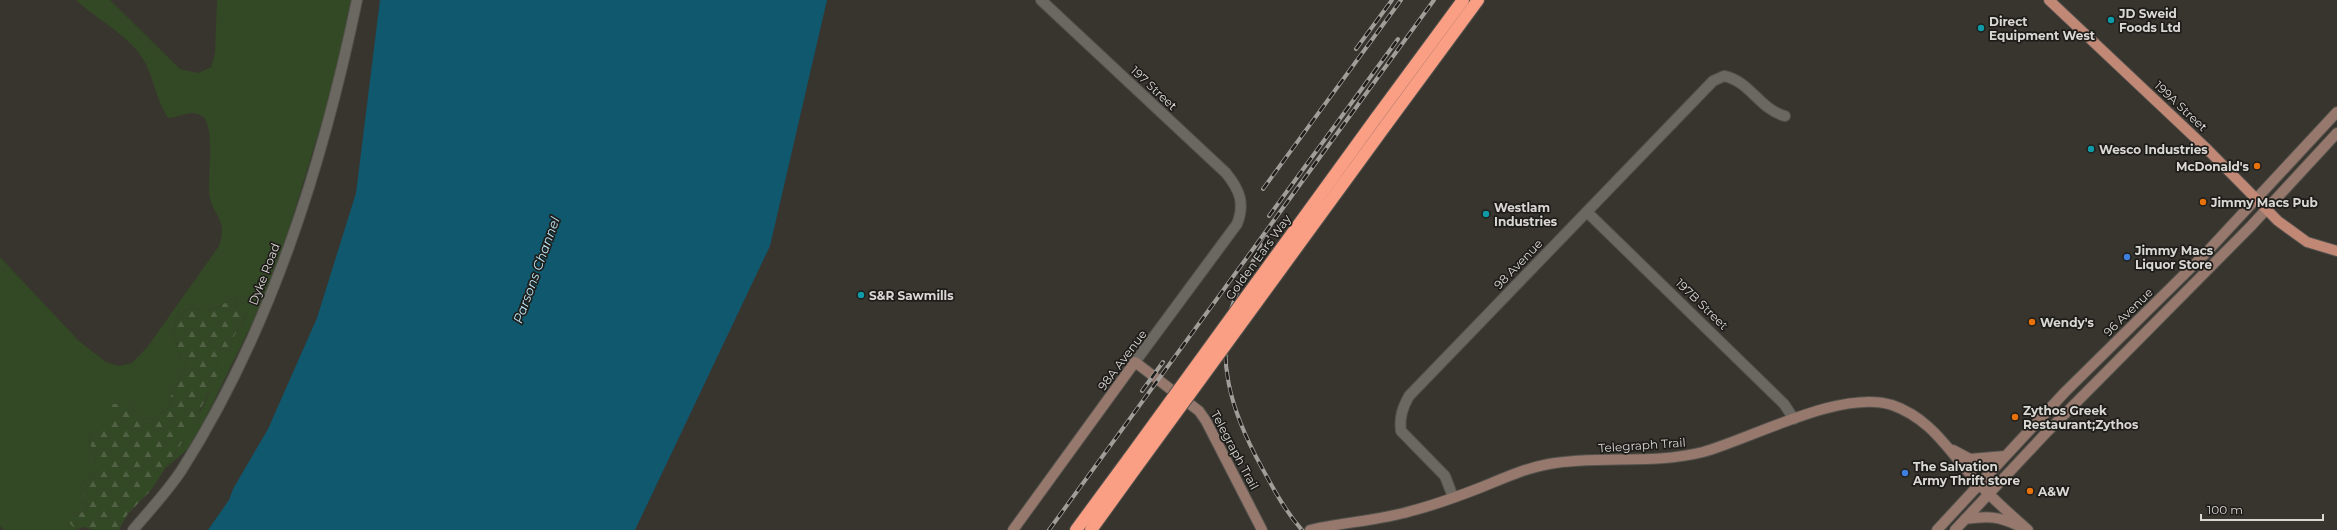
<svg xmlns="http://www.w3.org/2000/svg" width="2337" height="530" font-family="Montserrat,sans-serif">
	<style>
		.grass { fill: #334824 }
		.forest { fill: url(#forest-firs) }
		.water { fill: #10586e }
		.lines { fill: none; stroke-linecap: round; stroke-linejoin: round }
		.street-casing { stroke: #53514c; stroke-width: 12 }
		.secondary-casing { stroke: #53514c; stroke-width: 12 }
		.primary-casing { stroke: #53514c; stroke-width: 12 }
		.highway-casing { stroke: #53514c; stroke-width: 14 }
		.street { stroke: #6b6861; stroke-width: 10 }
		.secondary { stroke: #96786c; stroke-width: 10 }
		.primary { stroke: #c18876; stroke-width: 10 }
		.highway { stroke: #fa9e84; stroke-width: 12 }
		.rail-casing { stroke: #a19e9a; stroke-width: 4 }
		.rail { stroke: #1e1d1a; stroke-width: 2.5; stroke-dasharray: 8; stroke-linecap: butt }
		.highway-bridge-casing { stroke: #53514c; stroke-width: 14; stroke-linecap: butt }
		.highway-bridge { stroke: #fa9e84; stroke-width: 12 }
		.culture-dot { fill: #0f9aa8; stroke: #1e1d1a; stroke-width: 1.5 }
		.food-dot { fill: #e8710a; stroke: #1e1d1a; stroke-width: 1.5 }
		.shop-dot { fill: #3f7fe0; stroke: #1e1d1a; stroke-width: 1.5 }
		.labels { text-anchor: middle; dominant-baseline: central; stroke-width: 3.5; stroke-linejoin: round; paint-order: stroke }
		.poi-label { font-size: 12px; font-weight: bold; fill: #dad8d5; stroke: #1e1d1a; text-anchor: start }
		.street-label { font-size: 12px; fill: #dad8d5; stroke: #1e1d1a }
		.water-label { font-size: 13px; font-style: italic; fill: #bce6f7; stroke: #1e1d1a }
	</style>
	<defs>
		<pattern id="forest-firs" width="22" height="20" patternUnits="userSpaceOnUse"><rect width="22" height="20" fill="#334824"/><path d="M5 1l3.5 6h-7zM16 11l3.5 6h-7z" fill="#506243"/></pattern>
	</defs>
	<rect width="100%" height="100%" fill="#38352f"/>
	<path class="grass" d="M76,0H110L180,69L198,73L211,67L215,53L217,0H352L347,29L333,86L285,242L259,309L197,436L188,449L166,468L203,406L231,342L247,313L237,311L236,297C227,301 216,310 207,310C202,311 194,308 189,309C164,316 177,352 186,366L169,400L171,405L154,420L142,418L128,404L101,428L88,435C90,451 97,452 96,471L80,486L87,502L86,512L70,513L71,523L76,530H4L0,526V257L79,341L106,362L119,366L132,363L148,346L219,246C229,218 210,214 209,192C208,174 215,128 203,117C192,108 179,118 168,118C155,99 154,75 141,56C125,33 96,19 76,0Z"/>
	<path class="forest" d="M236,297L237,311L247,312L231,342L232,346L191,428L152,489L127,515L119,530H94L84,527L76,530L65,518L70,513L86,512L87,502L80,486L96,471C97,453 90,450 88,435C105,426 108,423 112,404H128L142,418L154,420L171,405L169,400L186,366C177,352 164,316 189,309C194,308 202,311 207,310C216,310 228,301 236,297Z"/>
	<path class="water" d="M380,0H827L770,246L635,530H208L229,500L233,489L268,429L317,318L356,193Z"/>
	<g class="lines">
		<g class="street-casing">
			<path id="street" d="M1041,0L1226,173C1240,190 1245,204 1237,224L1135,362
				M1587,212L1784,404L1794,419
				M1453,497L1445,476L1401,431C1399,417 1403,407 1409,396L1713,81L1724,76C1750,81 1759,109 1785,116
				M133,530C149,511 167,492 181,471C271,330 323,163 357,0"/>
		</g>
		<g class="secondary-casing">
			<path id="secondary" d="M1953,450L1970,459L2005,456
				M1965,519C1988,516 1998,516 2019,526
				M1013,530L1135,362L1199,411L1206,421L1262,530
				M1310,530C1343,522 1378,521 1411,511C1435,505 1459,496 1482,487C1504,478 1526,468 1549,464C1600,455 1652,465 1703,452C1753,438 1841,389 1892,405C1933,419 1951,455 1979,484C1994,500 2011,515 2028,530
				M1937,530L2065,392L2205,254L2337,112
				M1955,530L2045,434L2251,226L2337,133"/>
		</g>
		<g class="primary-casing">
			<path id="primary" d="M2049,0L2207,149L2278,221L2307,242L2337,251"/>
		</g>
		<g class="highway-casing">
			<path id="highway" d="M1376,118L1463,0
				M1386,125L1478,0
				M1076,530L1129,458
				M1091,530L1138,465"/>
		</g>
		<use href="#street" class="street"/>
		<use href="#secondary" class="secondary"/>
		<use href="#primary" class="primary"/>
		<use href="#highway" class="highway"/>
		<g class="rail-casing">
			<path id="rail" d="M1356,49L1392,0
				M1263,189L1401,0
				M1269,216L1398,39
				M1267,237C1256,256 1244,275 1236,295C1212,355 1232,413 1261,466C1273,488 1285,511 1302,530
				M1142,391L1163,362
				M1049,530L1434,0"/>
		</g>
		<use href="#rail" class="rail"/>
		<g class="highway-bridge-casing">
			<path id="highway-bridge" d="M1129,458L1376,118
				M1138,465L1386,125"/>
		</g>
		<use href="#highway-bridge" class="highway-bridge"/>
	</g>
	<g class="culture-dot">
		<circle cx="2111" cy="20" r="4"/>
		<circle cx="1981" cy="28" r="4"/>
		<circle cx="2091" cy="149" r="4"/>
		<circle cx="1486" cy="214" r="4"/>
		<circle cx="861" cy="295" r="4"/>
	</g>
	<g class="food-dot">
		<circle cx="2257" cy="166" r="4"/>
		<circle cx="2203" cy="202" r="4"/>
		<circle cx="2032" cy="322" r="4"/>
		<circle cx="2015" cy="417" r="4"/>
		<circle cx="2030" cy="491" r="4"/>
	</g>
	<g class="shop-dot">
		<circle cx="2127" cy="257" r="4"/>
		<circle cx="1905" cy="473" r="4"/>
	</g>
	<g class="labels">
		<g class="poi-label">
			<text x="2119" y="13">JD Sweid<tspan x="2119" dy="14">Foods Ltd</tspan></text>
			<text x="1989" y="21">Direct<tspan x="1989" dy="14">Equipment West</tspan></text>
			<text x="2099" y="149">Wesco Industries</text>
			<text x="2249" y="166" text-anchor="end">McDonald's</text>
			<text x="2211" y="202">Jimmy Macs Pub</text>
			<text x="1494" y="207">Westlam<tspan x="1494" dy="14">Industries</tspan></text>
			<text x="2135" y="250">Jimmy Macs<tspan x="2135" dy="14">Liquor Store</tspan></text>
			<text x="869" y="295">S&amp;R Sawmills</text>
			<text x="2040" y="322">Wendy's</text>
			<text x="2023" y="410">Zythos Greek<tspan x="2023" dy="14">Restaurant;Zythos</tspan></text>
			<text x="1913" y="466">The Salvation<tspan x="1913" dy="14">Army Thrift store</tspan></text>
			<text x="2038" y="491">A&amp;W</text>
		</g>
		<g class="street-label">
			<text transform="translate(1154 88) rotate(43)">197 Street</text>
			<text transform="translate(2181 106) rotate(43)">199A Street</text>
			<text transform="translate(1258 257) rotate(-54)">Golden Ears Way</text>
			<text transform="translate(1518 264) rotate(-46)">98 Avenue</text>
			<text transform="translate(264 274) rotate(-69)">Dyke Road</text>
			<text transform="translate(1702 304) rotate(44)">197B Street</text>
			<text transform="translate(2128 312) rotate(-44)">96 Avenue</text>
			<text transform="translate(1122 360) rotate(-53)">98A Avenue</text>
			<text transform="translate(1642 445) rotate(-4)">Telegraph Trail</text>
			<text transform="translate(1235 450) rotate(62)">Telegraph Trail</text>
		</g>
		<g class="water-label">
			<text transform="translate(536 270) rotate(-70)">Parsons Channel</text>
		</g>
	</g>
	<path d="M2201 514v6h122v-6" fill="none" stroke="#dad8d5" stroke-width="2"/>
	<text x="2207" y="514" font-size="12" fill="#dad8d5" stroke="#1e1d1a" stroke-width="3" paint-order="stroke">100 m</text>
</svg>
